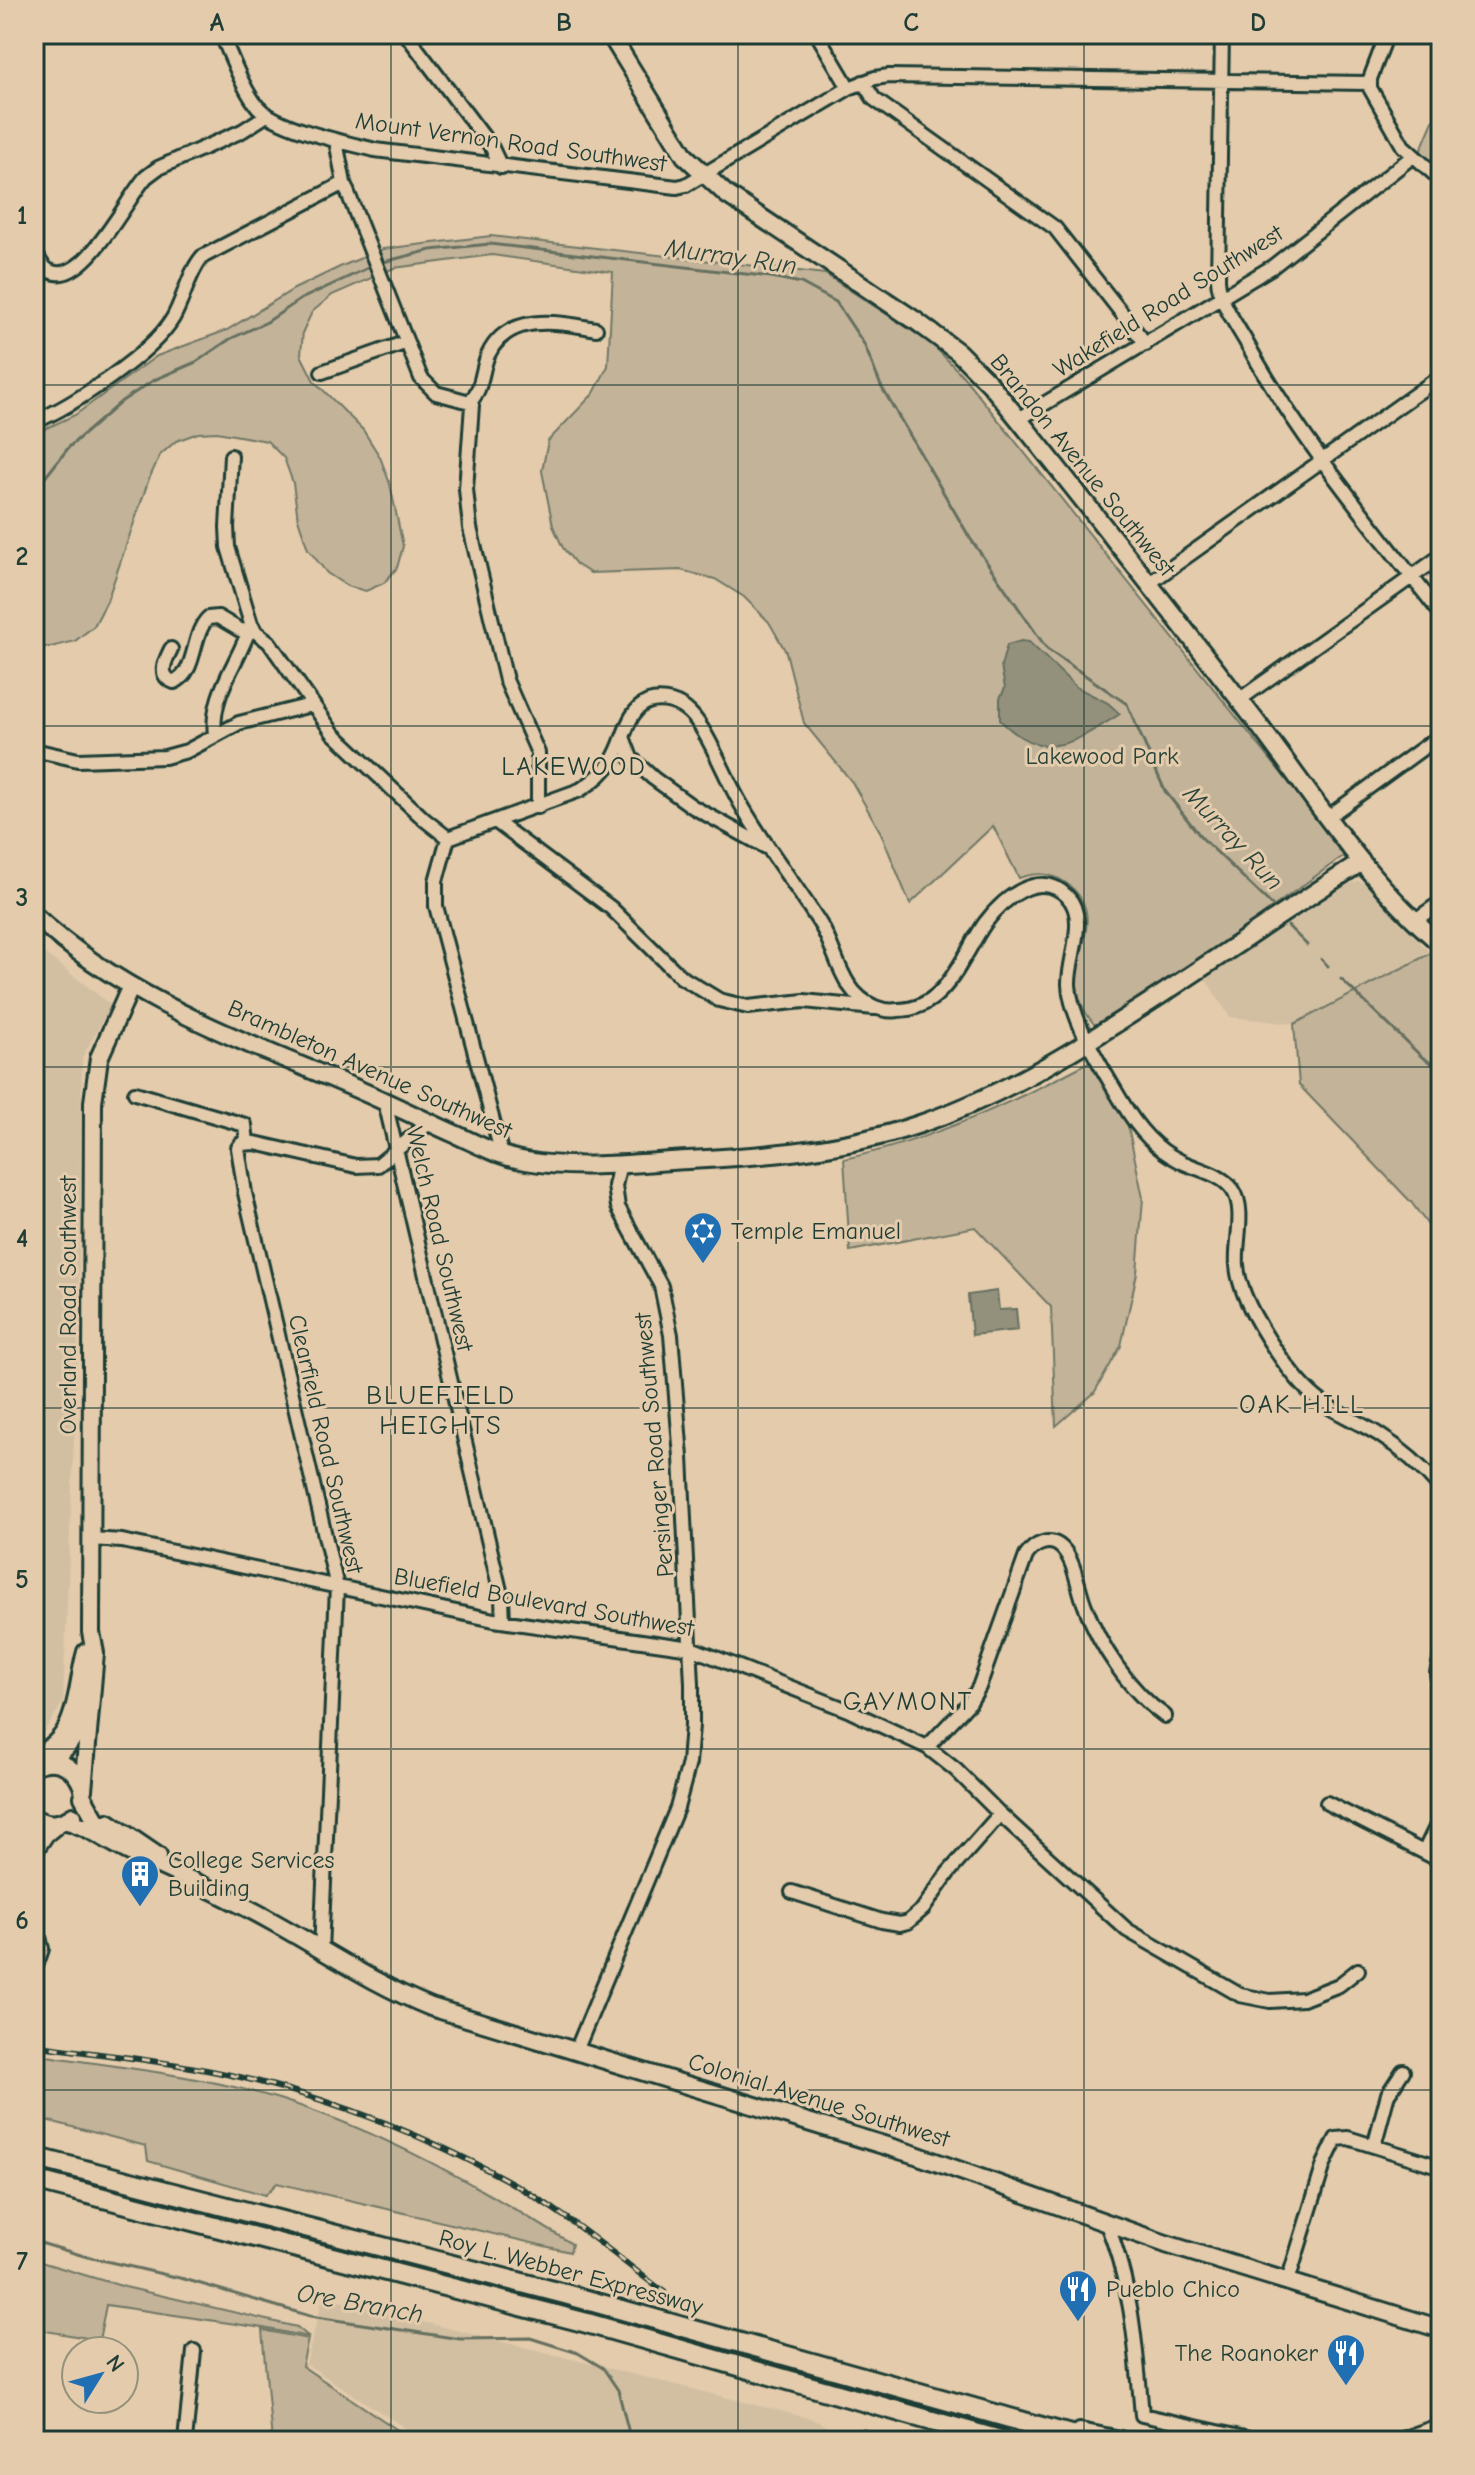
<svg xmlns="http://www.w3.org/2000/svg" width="1475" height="2475" font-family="'Comic Neue',sans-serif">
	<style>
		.built { fill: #d2bfa2 }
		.green { fill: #c3b399; stroke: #717866; stroke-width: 2 }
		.water { fill: #93917b; stroke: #656f5f; stroke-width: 2 }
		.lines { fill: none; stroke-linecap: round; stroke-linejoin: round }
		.stream { stroke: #656f5f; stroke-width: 3 }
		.minor-casing { stroke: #1f3d34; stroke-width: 18 }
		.major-casing { stroke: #1f3d34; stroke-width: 22 }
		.highway-casing { stroke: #1f3d34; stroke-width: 24 }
		.minor { stroke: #e3cbac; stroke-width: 12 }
		.major { stroke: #e3cbac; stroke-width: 16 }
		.highway { stroke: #e3cbac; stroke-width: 18 }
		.rail-casing { stroke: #1f3d34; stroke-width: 6 }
		.rail { stroke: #e3cbac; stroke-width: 3; stroke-dasharray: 9; stroke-linecap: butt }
		.grid { fill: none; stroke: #1f3d34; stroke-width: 2; stroke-opacity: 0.55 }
		.labels { text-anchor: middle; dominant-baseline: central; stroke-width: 6; stroke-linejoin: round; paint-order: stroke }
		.street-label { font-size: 24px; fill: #1f3d34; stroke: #e3cbac }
		.park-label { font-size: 24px; fill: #274339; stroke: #e3cbac }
		.poi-label { font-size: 24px; fill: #1f3d34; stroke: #e3cbac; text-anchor: start }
		.water-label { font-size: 26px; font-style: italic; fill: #2b453b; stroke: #e3cbac }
		.neighbourhood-label { font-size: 26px; letter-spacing: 2px; fill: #1f3d34; stroke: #e3cbac }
		.neatline { fill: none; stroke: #1f3d34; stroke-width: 3 }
		.grid-label { font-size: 26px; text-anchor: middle; font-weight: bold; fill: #1f3d34 }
	</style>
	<rect width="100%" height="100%" fill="#e3cbac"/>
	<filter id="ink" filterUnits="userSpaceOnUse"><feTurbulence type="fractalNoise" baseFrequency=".0125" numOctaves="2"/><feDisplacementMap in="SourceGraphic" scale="16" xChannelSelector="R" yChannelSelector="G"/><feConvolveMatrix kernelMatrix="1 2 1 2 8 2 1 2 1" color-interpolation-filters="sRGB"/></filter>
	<g filter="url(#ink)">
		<path class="built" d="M1358,881L1367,884L1382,903L1431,953L1294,1024L1230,1017L1205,978L1348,884Z
			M34,945L111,1005L82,1058L78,1340L63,1702L39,1740L34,1738Z
			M323,2297L812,2419L856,2441H425L306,2364Z"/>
		<path class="green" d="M1441,102V171L1420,152Z
			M491,236L825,274L932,344L963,376L1346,854L1214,950L1095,1025C1088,1018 1080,1003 1078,993C1069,954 1110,915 1066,883C1051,872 1036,872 1019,878L993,826L910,904L881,833L852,782L804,723L786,652L769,622L744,597L715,579L680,570L590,573L576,564L563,548L553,526L542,471L548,441L594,393L608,366L613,272L492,255L394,268L332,295L312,312L303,331L301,355L314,381L363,430L380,457L390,484L403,546L397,568L384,583L366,591L347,586L327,573L308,549L298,519L293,483L284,458L267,441L217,432L198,433L176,441L160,455L149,479L107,601L94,626L75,641L51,647H34V434L75,415L157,356L227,330L294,289L342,266L383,249Z
			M1431,953L1441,963V1243L1411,1202L1299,1085L1294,1024Z
			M1091,1061L1128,1126L1143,1198L1137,1273L1121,1346L1094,1393L1056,1426L1051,1307L975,1227L850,1251L844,1159C932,1140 1012,1103 1091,1061Z
			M34,2054C115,2067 200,2075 279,2099C384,2132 479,2186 572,2244L570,2252L277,2183L265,2195L148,2161L146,2146L34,2117Z
			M34,2260L125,2287L297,2327L309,2337L263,2328L106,2305L99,2340L34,2329Z
			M262,2330L308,2339L302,2366L414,2441H272Z"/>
		<path class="water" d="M1021,641L1029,642L1076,687L1108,703L1120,714C1075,742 1044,765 1000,720V698L1005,688L1001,666L1007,645Z
			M997,1291L999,1310L1016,1309L1018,1330L972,1335L968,1295Z"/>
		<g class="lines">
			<path class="stream" d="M379,263L431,250L490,244L771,277L801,283L836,302L864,344L881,386L970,538L1047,649L1127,704L1165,791L1201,837L1275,908
				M34,496L40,484L69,447L122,401L154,380L196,362L230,339L267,322L301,299L372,266
				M1288,926L1307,945
				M1321,959L1328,966
				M1341,979L1422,1057L1441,1070
				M34,2241L84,2256L184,2279L310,2316L460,2339L530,2338L578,2353L603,2368L618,2390L631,2441"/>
			<g class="minor-casing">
				<path id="minor" d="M221,34C231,55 243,90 258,107C276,128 347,143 375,150L677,187L686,185L849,88L875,78L889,76L1369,83
					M406,34L492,148L501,167
					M817,34L849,88
					M1222,34L1218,279C1219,301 1234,321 1245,340C1299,439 1372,525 1441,614
					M1387,34L1370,79V88L1403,146L1441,180
					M34,35L36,34
					M863,82L874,99L1055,228L1146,344
					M336,141L344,183L421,378L436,393L470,402L472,405L466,489L470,528L506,680L538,753V807
					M34,250C38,257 41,266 48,270C82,292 127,197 146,177L158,168L242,131L267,115
					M322,372L407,342
					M470,402C483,388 481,371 488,355C508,312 558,322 596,329
					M1019,419L1272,267L1413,156
					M34,422C72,406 152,354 173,318C184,299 188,274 202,257L344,183
					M231,456L227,527L228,547L251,624L256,632
					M1148,584L1441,376
					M171,649C165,661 157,676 174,682C197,673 191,635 208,618L218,617L240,630L256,632L269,642L333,733L425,820L448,838
					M1239,700L1441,556
					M215,735C210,694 238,664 250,627
					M623,737L631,758L653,778L693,807L766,847
					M34,750L78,760L165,757L187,751L239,723L311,705
					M1328,817L1441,735
					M495,821L611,908L681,977L719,1000L748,1007L804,1001L874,1008
					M448,838L580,790C593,782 605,772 613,759C625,741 626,711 648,702C663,697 680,703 690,713C708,730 727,782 742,806C766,848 797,886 822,927C838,955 841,993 875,1007C882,1010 891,1011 898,1010C946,1010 962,956 985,923C1003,899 1039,868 1067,896C1089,918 1068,958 1069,985C1071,1021 1104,1071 1122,1102C1136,1126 1155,1149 1180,1161C1197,1170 1221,1173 1233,1190C1246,1209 1235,1243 1237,1265C1238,1282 1246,1300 1254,1315C1268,1341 1296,1383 1319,1400C1337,1414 1359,1422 1378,1434C1402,1449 1423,1468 1441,1489
					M448,838L436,881V906L502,1155
					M1414,921L1441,902
					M135,1093L245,1125L247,1142
					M385,1102L502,1599L503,1621
					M91,1539L122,1541L494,1620L691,1648L850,1711L927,1747L956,1770L1000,1814L1127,1930L1240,1995L1270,2001L1303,1999L1339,1985L1358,1970
					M1441,1655L1437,1673L1441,1698
					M927,1747L970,1702L979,1687L1026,1556C1034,1544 1050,1536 1062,1548C1075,1561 1078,1589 1085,1606C1100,1646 1129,1691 1165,1716
					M1327,1803L1441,1861
					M1424,1852L1441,1817
					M34,1854L47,1835L62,1823
					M792,1892L882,1921L900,1924L908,1922L923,1909L948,1873L1000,1814
					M34,1916L42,1949L34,1972
					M321,1951L337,1587L245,1193L238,1148L241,1144L255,1143L356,1166L378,1165L429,1123
					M576,2051L677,1808L689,1763L692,1725V1684L681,1457L671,1335L661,1286L618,1207L615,1186L620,1163
					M1374,2146L1388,2094L1403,2071
					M1106,2222C1132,2284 1136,2349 1142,2415L1258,2441
					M1288,2281L1324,2164L1336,2139L1348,2138L1441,2167
					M185,2441L194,2351"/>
			</g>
			<g class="major-casing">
				<path id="major" d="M610,34L685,156L726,194L916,321L958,352L990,384C1081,496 1170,610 1258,724C1315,799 1368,883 1441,944
					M34,915C118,994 232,1037 336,1080C377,1097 417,1117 457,1135C479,1145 501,1157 526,1161C578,1170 635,1163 688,1160C767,1156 844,1150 920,1124C994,1099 1063,1058 1128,1016C1207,966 1283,912 1362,862
					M35,1755C80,1739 75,1691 86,1652
					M49,1761C70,1749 76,1735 82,1712
					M34,1766C56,1755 75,1766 83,1788
					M83,1790L95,1653L91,1632L93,1102L99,1058L131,986
					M83,1797L96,1820L112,1832
					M34,1818C48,1826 60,1825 73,1816
					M67,1821C91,1827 110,1843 132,1853C181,1875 229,1897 275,1923C327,1952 376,1985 431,2007L916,2155L1166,2244L1441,2329
					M108,1822L158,1856"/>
			</g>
			<g class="highway-casing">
				<path id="highway" d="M34,2157L565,2294L1092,2441
					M34,2180L587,2323L1003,2441
					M1080,2433L1120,2441
					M1405,2441L1441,2428"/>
			</g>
			<use href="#minor" class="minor"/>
			<use href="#major" class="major"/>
			<use href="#highway" class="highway"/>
			<g class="rail-casing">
				<path id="rail" d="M34,2045C108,2056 184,2062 256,2081C341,2103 428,2137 505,2179C562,2210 612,2253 664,2292
					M863,2431L879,2441"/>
			</g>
			<use href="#rail" class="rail"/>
		</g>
	</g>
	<path class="grid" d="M391,34V2441M738,34V2441M1084,34V2441M34,385H1441M34,726H1441M34,1067H1441M34,1408H1441M34,1749H1441M34,2090H1441"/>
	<defs>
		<g id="synagogue-pin" transform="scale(2)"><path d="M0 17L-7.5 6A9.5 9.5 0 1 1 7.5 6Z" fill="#1f6fb2" stroke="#e3cbac"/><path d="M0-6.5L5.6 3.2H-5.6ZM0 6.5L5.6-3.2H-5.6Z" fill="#fff"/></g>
		<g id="building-pin" transform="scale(2)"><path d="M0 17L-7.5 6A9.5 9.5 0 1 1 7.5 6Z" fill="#1f6fb2" stroke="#e3cbac"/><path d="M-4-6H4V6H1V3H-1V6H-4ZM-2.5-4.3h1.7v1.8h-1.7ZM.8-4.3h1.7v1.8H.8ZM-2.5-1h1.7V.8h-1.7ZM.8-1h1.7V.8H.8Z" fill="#fff"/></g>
		<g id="restaurant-pin" transform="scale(2)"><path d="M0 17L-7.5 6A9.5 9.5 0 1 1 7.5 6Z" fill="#1f6fb2" stroke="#e3cbac"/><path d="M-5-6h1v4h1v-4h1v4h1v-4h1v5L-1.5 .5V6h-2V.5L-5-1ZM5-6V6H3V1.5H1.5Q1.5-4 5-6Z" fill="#fff"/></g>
	</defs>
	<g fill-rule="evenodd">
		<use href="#synagogue-pin" x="703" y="1231"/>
		<use href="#building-pin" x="140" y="1874"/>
		<use href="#restaurant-pin" x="1078" y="2289"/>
		<use href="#restaurant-pin" x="1346" y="2353"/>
	</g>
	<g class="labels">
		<g class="street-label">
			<text transform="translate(511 142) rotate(8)">Mount Vernon Road Southwest</text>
			<text transform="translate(1168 301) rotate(-32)">Wakefield Road Southwest</text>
			<text transform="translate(1083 465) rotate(51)">Brandon Avenue Southwest</text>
			<text transform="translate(370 1069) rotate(24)">Brambleton Avenue Southwest</text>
			<text transform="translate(440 1239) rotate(77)">Welch Road Southwest</text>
			<text transform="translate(68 1305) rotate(-90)">Overland Road Southwest</text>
			<text transform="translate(326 1444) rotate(77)">Clearfield Road Southwest</text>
			<text transform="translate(654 1445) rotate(-95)">Persinger Road Southwest</text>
			<text transform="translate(544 1602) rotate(10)">Bluefield Boulevard Southwest</text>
			<text transform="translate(819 2100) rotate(17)">Colonial Avenue Southwest</text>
			<text transform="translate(571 2272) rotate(15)">Roy L. Webber Expressway</text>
		</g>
		<g class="park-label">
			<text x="1102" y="756">Lakewood Park</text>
		</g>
		<g class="poi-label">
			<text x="731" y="1231">Temple Emanuel</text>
			<text x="168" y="1860">College Services<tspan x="168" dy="28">Building</tspan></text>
			<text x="1106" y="2289">Pueblo Chico</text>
			<text x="1318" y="2353" text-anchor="end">The Roanoker</text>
		</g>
		<g class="water-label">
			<text transform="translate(731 257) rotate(8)">Murray Run</text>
			<text transform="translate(1233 838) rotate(47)">Murray Run</text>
			<text transform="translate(360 2304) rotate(10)">Ore Branch</text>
		</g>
		<g class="neighbourhood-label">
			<text x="574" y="767">LAKEWOOD</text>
			<text x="441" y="1396">BLUEFIELD<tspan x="441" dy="30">HEIGHTS</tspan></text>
			<text x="1302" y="1405">OAK HILL</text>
			<text x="908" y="1702">GAYMONT</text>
		</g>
	</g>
	<rect width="1475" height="2475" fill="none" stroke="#e3cbac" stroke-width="88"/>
	<g transform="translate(100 2375) rotate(53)"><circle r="38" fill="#e3cbac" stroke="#95927c" stroke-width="2"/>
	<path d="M0-6L14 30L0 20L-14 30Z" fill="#1f6fb2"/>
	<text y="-12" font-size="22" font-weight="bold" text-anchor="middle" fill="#1f3d34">N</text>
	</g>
	<rect x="44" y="44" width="1387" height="2387" class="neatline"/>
	<g class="grid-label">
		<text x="217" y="31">A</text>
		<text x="564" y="31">B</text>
		<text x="911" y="31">C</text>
		<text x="1258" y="31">D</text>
		<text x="22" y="224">1</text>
		<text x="22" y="565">2</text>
		<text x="22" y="906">3</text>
		<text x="22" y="1247">4</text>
		<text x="22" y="1588">5</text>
		<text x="22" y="1929">6</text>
		<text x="22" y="2270">7</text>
	</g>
</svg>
